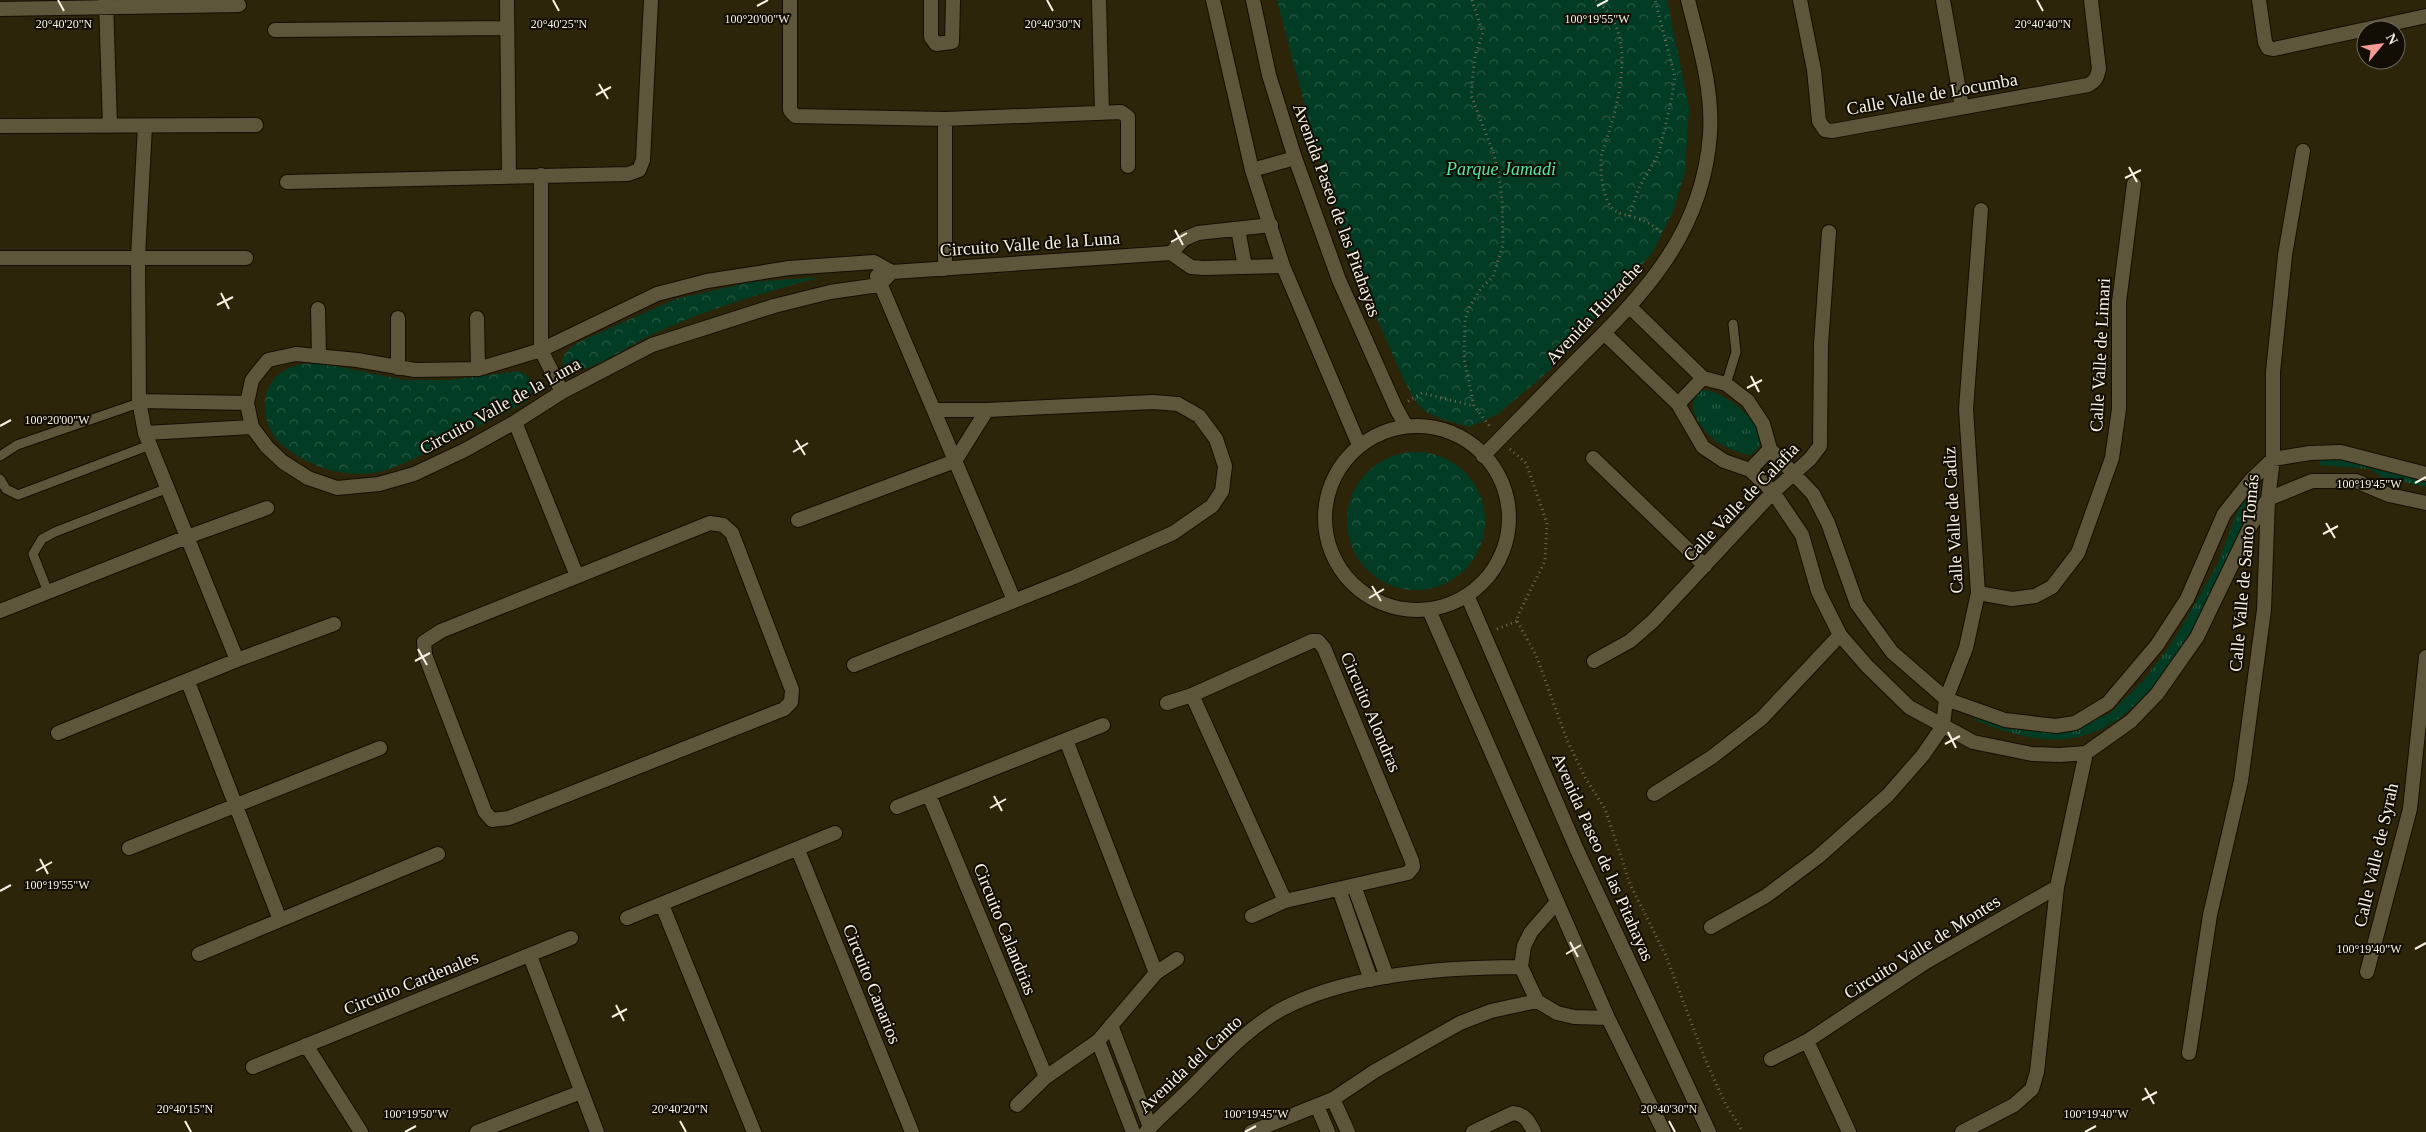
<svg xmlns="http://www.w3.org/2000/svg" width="2426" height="1132" font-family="Georgia,serif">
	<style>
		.grass { fill: url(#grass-tufts) }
		.park { fill: url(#park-crowns) }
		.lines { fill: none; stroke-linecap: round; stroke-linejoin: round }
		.service-casing { stroke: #150e00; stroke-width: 11 }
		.minor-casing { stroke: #150e00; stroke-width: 16 }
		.tertiary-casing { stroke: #150e00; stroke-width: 16 }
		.path { stroke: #726c55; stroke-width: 3; stroke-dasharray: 1 4; stroke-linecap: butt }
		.service { stroke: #5e563b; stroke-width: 9 }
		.minor { stroke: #5e563b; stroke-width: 14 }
		.tertiary { stroke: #5e563b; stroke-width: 14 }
		.ticks { fill: none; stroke: #f7f2e3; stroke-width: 2 }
		.labels { text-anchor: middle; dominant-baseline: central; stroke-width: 4; stroke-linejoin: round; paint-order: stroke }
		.street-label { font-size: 18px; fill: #f7f2e3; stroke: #120e05 }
		.park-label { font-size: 18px; font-style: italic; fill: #57e6a3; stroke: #120e05 }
		.ticks-label { font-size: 12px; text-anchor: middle; fill: #f7f2e3; stroke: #120e05; stroke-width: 4; stroke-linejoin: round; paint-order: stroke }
	</style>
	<defs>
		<pattern id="grass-tufts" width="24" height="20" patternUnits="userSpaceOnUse" patternTransform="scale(1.25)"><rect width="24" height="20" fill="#023c24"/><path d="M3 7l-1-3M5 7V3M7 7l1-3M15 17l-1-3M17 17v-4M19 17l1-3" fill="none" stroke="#285944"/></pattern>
		<pattern id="park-crowns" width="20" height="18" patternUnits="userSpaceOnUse" patternTransform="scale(1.25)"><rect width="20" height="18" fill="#023c24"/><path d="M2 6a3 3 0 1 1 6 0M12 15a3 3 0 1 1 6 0" fill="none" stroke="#285944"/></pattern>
	</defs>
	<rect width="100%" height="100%" fill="#2c250a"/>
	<path class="grass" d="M1703,390C1727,390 1782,437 1750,455C1738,453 1726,448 1716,441C1701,429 1680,403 1703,390Z
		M2332,455L2426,477V487L2382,477L2370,469L2319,465V460Z
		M2255,492L2260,497C2243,520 2237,546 2226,572C2212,603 2192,633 2173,660C2116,740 2068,759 1975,720V716L2085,724L2109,714L2143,681L2174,640L2217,565L2236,515L2244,501Z"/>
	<path class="park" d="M1277,0H1667L1689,108L1685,172L1673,211L1652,253L1551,369L1498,414L1469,427C1454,422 1431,418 1420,407C1409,394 1393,356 1386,339C1336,230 1307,115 1277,0Z
		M821,277C763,293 695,312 641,340C627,347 587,374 572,370C550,363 571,346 581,341L676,299L751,282Z
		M320,363L404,380H449L519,371L529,377L533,385L531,395L527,401C497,418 466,432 435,448C413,459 387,474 360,474C332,474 301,462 280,443C259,422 258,383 287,369C298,364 308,363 320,363Z
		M1347 521a69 69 0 1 1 138 0a69 69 0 1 1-138 0Z"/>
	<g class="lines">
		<g class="service-casing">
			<path id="service" d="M1726,384L1736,352L1733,324
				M0,456L17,445L139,403
				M0,479L6,489L18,495L150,445
				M48,592L33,554L42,539L55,532L168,488"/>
		</g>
		<g class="minor-casing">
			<path id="minor" d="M507,0L509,176
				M790,0V110L795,116L945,119L1121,112L1128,117V166
				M931,0V37L936,44L952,42L953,0
				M1099,0L1102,113
				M1800,0L1814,70L1819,121L1825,130L1832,131L2088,85C2096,81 2097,77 2099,69L2091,0
				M1943,0L1962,107
				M2259,0L2265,42L2268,48L2274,49L2426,16
				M106,1L110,126
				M0,9L239,5
				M275,30L506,28
				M945,119V269
				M0,126L256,125
				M145,126L138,257L139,401L145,433L237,660
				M541,175V350L562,392
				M287,182L628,174L639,170L643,160L651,0
				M1238,229L1245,267
				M1171,253L1184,239L1198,233L1271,225
				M0,258H246
				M892,272L879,285L830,292L774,306L652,345L562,392L515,422L465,450L414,474L379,484L337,488L308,478L283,462L267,447L252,427L247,403L252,380L268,360L296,354L357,360L415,370L478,369L541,350L657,294L707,281L789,268L874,262L892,272L1171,253L1191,267L1203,268L1283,266
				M877,276L1014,600
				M1630,307L1703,378L1726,384L1748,401L1763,424L1770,449L1813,494L1828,523L1857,604L1892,652L1946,699L2005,720L2056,726L2075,723L2108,703L2157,645L2187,599L2224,514L2251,480L2273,459L2310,453L2341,452L2426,474
				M318,309L319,356
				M477,318L478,369
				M1604,333L1678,404L1703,447L1724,461L1750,470L1773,492L1802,535L1818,591L1840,635L1867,666L1909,707L1973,742L2032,754L2060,755L2086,753L2131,721L2157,694L2197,637L2251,525L2268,499L2312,481H2356L2389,495L2426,503
				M398,368V318
				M139,401L247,403
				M1678,404L1703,378
				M515,422L577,576
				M145,433L252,427
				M1483,456C1515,423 1547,391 1579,358C1645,293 1703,233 1710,134C1713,89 1699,44 1688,0
				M1593,458L1705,566
				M1750,470L1770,449
				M798,520L955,461L987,410
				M710,523L723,525L732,533L792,690L791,702L784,709L509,818L492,820L485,812L425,655L424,642L441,631Z
				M1978,593L2012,599L2035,596L2052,587L2078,553L2112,458L2119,409V302L2134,184
				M0,611L187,537L267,508
				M1594,661L1630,641L1653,621L1773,492L1810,459L1820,446L1821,344L1829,232
				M854,665L1074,577L1173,533L1212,506L1222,491L1225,466L1216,439L1199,416L1178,404L1153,402L987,410H934
				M188,682L280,920
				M1192,695L1285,901
				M1167,703L1192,695L1312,641H1318L1324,648L1412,861L1413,867L1408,873L1285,901L1252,916
				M58,733L237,660L334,624
				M1066,740L1156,973
				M1654,794L1712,757L1762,718L1840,635
				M929,795L1046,1077
				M897,807L1103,725
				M129,848L380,748
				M798,850L912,1132
				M1354,886L1387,977
				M1339,889L1371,980
				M1557,902L1531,932L1524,946L1521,967L1537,1001L1557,1013L1574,1017L1608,1018
				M662,905L754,1132
				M627,918L835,833
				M1711,927L1766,896L1818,857L1888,795L1923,755L1943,726L1946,699L1966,648L1978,593L1966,409L1981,210
				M199,954L438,854
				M530,956L597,1132
				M2367,972L2410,809L2426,657
				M1111,1025L1150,1127
				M1098,1041L1133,1132
				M1807,1041L1849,1132
				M306,1045L361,1132
				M2189,1053L2210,915L2241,781L2264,610L2268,499L2273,459V372L2285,255L2303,151
				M1771,1059L1807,1041L1926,962L2057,887
				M253,1067L571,938
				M1333,1099L1348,1132
				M1017,1105L1046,1077L1098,1041L1156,973L1177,959
				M1317,1106L1328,1132
				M477,1132L581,1092
				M1146,1132C1160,1116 1177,1102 1192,1087C1220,1059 1248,1027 1284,1008C1350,974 1448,967 1521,967
				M1251,1132L1333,1099L1375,1071L1460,1023L1491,1011L1537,1001
				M1473,1132L1513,1113C1525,1114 1529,1122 1534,1132
				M1962,1132L2014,1105L2032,1089L2037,1072L2057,887L2086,753"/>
		</g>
		<g class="tertiary-casing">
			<path id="tertiary" d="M1213,0L1252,170L1283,266L1359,445
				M1253,0L1269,75L1295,158L1339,280L1396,408L1406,426
				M1252,170L1295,158
				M1325 518a92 92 0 1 1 184 0a92 92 0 1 1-184 0Z
				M1467,595L1577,850L1709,1132
				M1429,610L1608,1018L1664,1132"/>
		</g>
		<path class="path" d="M1472,0L1483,33L1475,55L1471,95L1493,152L1499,175L1502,200L1503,245L1493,277L1481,288L1470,306L1465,320L1464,358L1474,406L1491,428
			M1596,0C1641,34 1617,110 1602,153C1599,168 1602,204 1617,212C1623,215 1631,216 1636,218C1647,221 1655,227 1664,234
			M1629,216L1639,188L1659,153L1672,97L1675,77L1655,0
			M1408,401L1422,393L1474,406
			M1510,449L1526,463L1547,523L1545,561L1518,615L1517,621L1536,655L1567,740L1586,779L1605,809L1630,884L1666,956L1705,1059L1725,1103L1743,1132
			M1497,629L1517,621"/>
		<use href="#service" class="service"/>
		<use href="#minor" class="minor"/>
		<use href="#tertiary" class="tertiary"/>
	</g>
	<path class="ticks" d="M58,0L64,11M553,0L559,11M1047,0L1053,11M2037,0L2043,11M757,6L768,0M1597,6L1608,0M599,84L608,99M596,95L611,87M2129,167L2137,182M2125,178L2141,170M1175,230L1183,245M1171,242L1187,233M221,293L229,309M217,305L233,297M1751,376L1759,392M1747,388L1762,380M0,426L11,420M796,440L805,455M793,452L808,443M2415,483L2426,477M2326,523L2335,538M2323,534L2338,526M1372,586L1381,601M1369,598L1384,589M418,649L427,665M415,661L430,653M1948,732L1956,748M1945,744L1960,736M994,796L1002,811M990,808L1006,799M40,859L48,874M36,871L52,862M0,891L11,885M1570,942L1578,957M2415,949L2426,943M1566,954L1581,945M616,1005L624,1021M612,1017L627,1009M2145,1088L2154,1104M2142,1100L2157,1092M185,1121L191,1132M680,1121L686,1132M1669,1121L1675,1132M405,1132L416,1126M1245,1132L1256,1126M2085,1132L2096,1126"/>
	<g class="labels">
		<g class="street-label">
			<text transform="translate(1932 94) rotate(-10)">Calle Valle de Locumba</text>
			<text transform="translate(1337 210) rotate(70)">Avenida Paseo de las Pitahayas</text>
			<text transform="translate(1030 244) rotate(-4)">Circuito Valle de la Luna</text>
			<text transform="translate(1594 313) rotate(-47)">Avenida Huizache</text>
			<text transform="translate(2100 355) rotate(-87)">Calle Valle de Limari</text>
			<text transform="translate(500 406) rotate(-29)">Circuito Valle de la Luna</text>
			<text transform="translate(1741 502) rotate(-46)">Calle Valle de Calafia</text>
			<text transform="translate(1953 520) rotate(-93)">Calle Valle de Cadiz</text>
			<text transform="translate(2244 573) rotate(-85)">Calle Valle de Santo Tomás</text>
			<text transform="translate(1371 712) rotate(67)">Circuito Alondras</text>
			<text transform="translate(2376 855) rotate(-77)">Calle Valle de Syrah</text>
			<text transform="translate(1603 857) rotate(66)">Avenida Paseo de las Pitahayas</text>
			<text transform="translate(1005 929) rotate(68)">Circuito Calandrias</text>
			<text transform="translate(1922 947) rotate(-32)">Circuito Valle de Montes</text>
			<text transform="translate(411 983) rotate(-22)">Circuito Cardenales</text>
			<text transform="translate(872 984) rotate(68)">Circuito Canarios</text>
			<text transform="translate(1190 1064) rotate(-43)">Avenida del Canto</text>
		</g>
		<g class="park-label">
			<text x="1501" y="169">Parque Jamadi</text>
		</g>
	</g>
	<g class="ticks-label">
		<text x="1597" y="23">100°19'55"W</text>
		<text x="757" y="23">100°20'00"W</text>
		<text x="64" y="28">20°40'20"N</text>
		<text x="559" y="28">20°40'25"N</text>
		<text x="1053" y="28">20°40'30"N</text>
		<text x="2043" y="28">20°40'40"N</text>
		<text x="57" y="424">100°20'00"W</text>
		<text x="2369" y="488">100°19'45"W</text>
		<text x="57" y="889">100°19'55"W</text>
		<text x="2369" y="953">100°19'40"W</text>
		<text x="185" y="1113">20°40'15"N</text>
		<text x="680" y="1113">20°40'20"N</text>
		<text x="1669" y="1113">20°40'30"N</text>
		<text x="416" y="1118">100°19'50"W</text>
		<text x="1256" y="1118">100°19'45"W</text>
		<text x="2096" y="1118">100°19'40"W</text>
	</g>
	<g transform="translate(2381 45) rotate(61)"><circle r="24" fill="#120e05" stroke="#6e695e"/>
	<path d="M0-4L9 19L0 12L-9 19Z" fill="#f59b97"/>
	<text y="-8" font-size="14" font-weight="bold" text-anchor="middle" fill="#f7f2e3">N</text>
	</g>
</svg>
